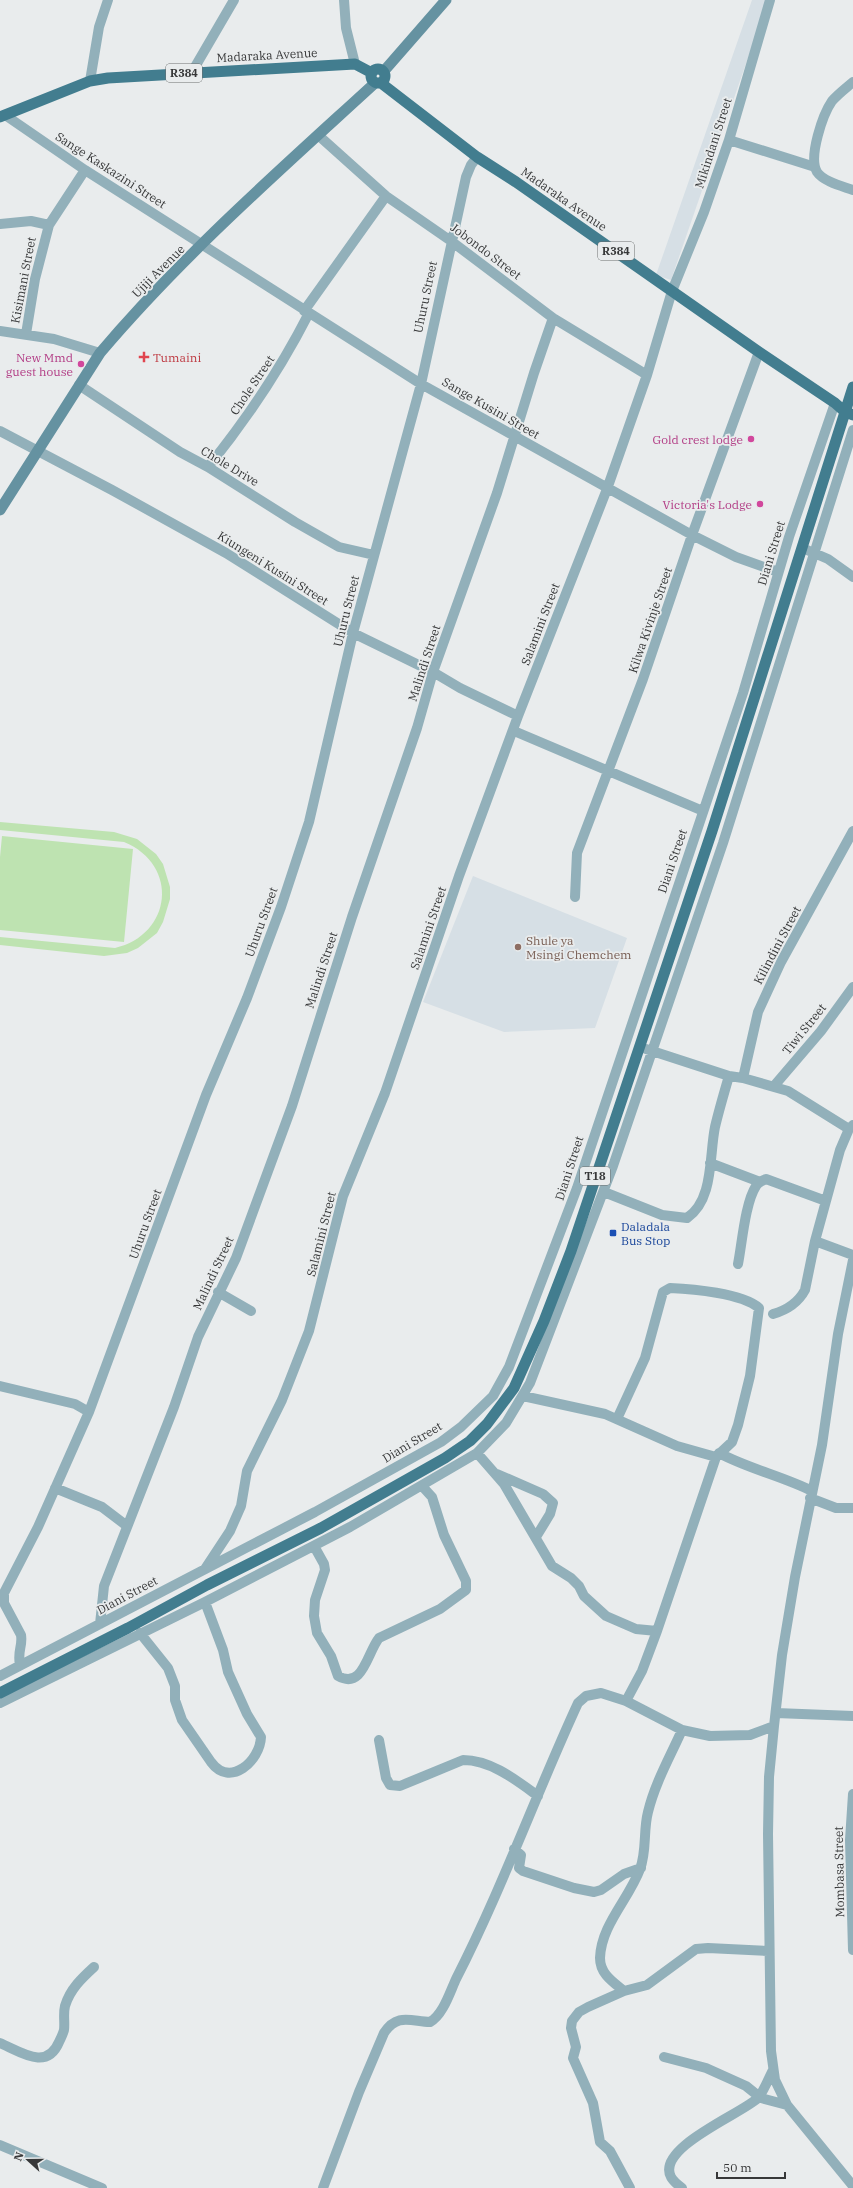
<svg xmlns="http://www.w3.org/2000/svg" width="853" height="2188" font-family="'IBM Plex Serif',serif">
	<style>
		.built { fill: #d6dfe5 }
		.green { fill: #bee3b1 }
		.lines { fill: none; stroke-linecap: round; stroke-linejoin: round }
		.minor { stroke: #92b0ba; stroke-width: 10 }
		.secondary { stroke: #6592a1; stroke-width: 11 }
		.primary { stroke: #427d8f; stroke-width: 11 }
		.health-dot { fill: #e0444e; stroke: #e9eced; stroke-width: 1.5 }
		.hotel-dot { fill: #d1479c; stroke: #e9eced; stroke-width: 1.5 }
		.education-dot { fill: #8d6e63; stroke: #e9eced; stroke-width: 1.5 }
		.transit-dot { fill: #1a4fb4; stroke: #e9eced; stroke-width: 1.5 }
		.labels { text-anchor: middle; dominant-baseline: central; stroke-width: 3.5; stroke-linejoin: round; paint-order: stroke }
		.shield { fill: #e9eced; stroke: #6c6e6f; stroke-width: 1 }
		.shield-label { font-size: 11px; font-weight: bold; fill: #373839 }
		.street-label { font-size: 12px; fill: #373839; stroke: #e9eced }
		.hotel-label { font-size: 12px; fill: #b23c85; stroke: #e9eced; text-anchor: end }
		.health-label { font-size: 12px; fill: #be3a42; stroke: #e9eced; text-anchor: start }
		.education-label { font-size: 12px; fill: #785e54; stroke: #e9eced; text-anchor: start }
		.transit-label { font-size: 12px; fill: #164399; stroke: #e9eced; text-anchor: start }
	</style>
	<rect width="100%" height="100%" fill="#e9eced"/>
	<path class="built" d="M752,0H768L671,280L656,275Z
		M473,876L627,938L595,1028L504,1032L423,1002Z"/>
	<path class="green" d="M0,822L114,832L137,839L156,854L163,864L170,887V899L163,922L157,933L138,948L127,953L104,956L0,945V937L115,948C172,935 180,865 124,842L0,830Z
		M2,836L133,849L124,942L0,930V857Z"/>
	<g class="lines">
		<path class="minor" d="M344,0L346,28L355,64
			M192,72L234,0
			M90,81L99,27L108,0
			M853,82C846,88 838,94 832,101C823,114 808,157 817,172C824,182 842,186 853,190
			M5,115L85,170L421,384L692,535L736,557L778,572
			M318,135L386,196L451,241L553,318L647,375
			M729,140L815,167
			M0,224L31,221L49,225
			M304,311L386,196
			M0,331L54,339L100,353
			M26,334L35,279L49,225L85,170
			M79,385L180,452L208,467L295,522L339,547L374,555
			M0,431L112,490L226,553L353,633L433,672L460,688L518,716
			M208,467C247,419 281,368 309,313
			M807,550L828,559L853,577
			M514,731L703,811
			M575,897L577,853L643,679L692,535L759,352
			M646,1049L729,1076L743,1078L788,1091L849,1129
			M743,1078L758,1012L781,962L853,831
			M774,1086L821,1031L853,987
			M710,1163L760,1182
			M604,1192L662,1215L687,1218C714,1200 709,1156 715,1127C719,1110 724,1093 729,1076
			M815,1241L853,1255
			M853,1260L838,1334L822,1445L795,1577L782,1655L774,1726L769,1777L768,1834L771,2051L775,2080L787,2105L853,2186
			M738,1264C742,1244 745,1203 756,1186C758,1182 762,1181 766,1179L826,1201
			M218,1292L251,1311
			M773,1314C787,1310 798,1303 805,1290L815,1241L840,1150L849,1129L853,1125
			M0,1386L75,1404L89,1412
			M523,1396L605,1414L677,1446L716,1457
			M617,1419L645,1358L663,1292L670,1288C692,1289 742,1293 759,1308L750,1376L738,1425L732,1442L716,1457L657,1631L642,1671L626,1701
			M477,1453L504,1484L552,1566L571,1578L579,1586L584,1596L606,1616L636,1629L657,1631
			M719,1453C749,1469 782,1476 812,1491
			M497,1474L543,1494L553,1503L550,1514L536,1537
			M55,1488L102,1507L127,1526
			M810,1498L836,1508H853
			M314,1546L324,1564L325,1570L315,1600L314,1616L317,1633L331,1656L338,1676C363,1690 367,1653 379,1638L440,1609L466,1590V1581L444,1535L432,1497L422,1486
			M205,1569L230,1531L241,1506L247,1471L282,1400L309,1331L343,1196L385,1093L459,876L518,716L607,489L647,375L672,291L704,212L729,140L770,0
			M100,1624L104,1586L174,1407L198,1337L236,1258L292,1106L352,917L417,728L433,672L497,493L534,373L553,318
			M140,1633L168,1668L175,1686V1700L182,1720L211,1762C230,1788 260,1761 261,1737L247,1714L228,1672L223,1650L205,1602
			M20,1665C17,1651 23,1646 21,1635L4,1603V1593L38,1527L89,1412L206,1095L247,998L281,907L309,822L353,633L421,384L466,177L471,165L477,157
			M0,1676L315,1512L441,1442L461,1427L493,1396L509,1367L577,1188L743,693L789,537L835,403
			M0,1703L205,1602L350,1527L477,1453L506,1423L530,1383L613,1166L723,843L853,430
			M776,1713L853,1716
			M379,1740L386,1778L390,1785L400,1786L463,1760C491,1760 516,1780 538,1796
			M853,1794L850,1840L853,1950
			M514,1849L521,1855L519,1868L523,1871L574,1888L594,1892L601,1890L624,1874L641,1868
			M624,1991C613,1982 600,1974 600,1958C601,1925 629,1899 640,1869C647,1851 643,1831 648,1812C655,1783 670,1757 682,1730
			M0,2043C21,2052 47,2071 59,2042C61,2038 63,2034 64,2030C65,2022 63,2014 65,2006C70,1989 82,1978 94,1967
			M664,2057L706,2068L746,2086L761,2098L787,2105
			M0,2145L102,2188
			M323,2188L359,2092L384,2033C397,2013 410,2021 430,2022C443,2015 450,1992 456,1979C502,1889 536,1794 578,1703L586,1696L601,1693L626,1701L682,1730L710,1736L750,1735L774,1726
			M630,2188L610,2151L600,2142L593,2103L573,2058L576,2047L571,2028L572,2021L579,2012L588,2007L624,1991L647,1985L696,1949L708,1948L768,1951
			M682,2188C678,2185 673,2181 671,2177C655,2147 746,2112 759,2097C764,2090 769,2078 773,2070"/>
		<path class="secondary" d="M384,71L446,0
			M0,510L100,353C183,255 280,170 375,83"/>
		<path class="primary" d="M371 76a7 7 0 1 1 14 0a7 7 0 1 1-14 0Z
			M381,83L477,157L516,182L759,352L835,403L844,411L853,415
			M0,117L90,81L108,78L355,64L372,73
			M0,1693L128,1628L207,1585L321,1528L445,1458L470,1441L487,1424L514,1388L544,1321L571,1251L712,831L853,387"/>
	</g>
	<path class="health-dot" d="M142 351h4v4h4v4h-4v4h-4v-4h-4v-4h4z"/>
	<g class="hotel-dot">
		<circle cx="81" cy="364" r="4"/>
		<circle cx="751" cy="439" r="4"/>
		<circle cx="760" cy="504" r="4"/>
	</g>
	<circle class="education-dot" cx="518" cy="947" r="4"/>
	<rect class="transit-dot" x="609" y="1229" width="8" height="8" rx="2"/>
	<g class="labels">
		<g class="shield">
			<rect x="166" y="64" width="36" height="18" rx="3"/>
			<rect x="598" y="242" width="36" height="18" rx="3"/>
			<rect x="580" y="1167" width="30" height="18" rx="3"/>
		</g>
		<g class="shield-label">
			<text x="184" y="73">R384</text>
			<text x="616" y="251">R384</text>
			<text x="595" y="1176">T18</text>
		</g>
		<g class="street-label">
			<text transform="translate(267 55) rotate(-3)">Madaraka Avenue</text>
			<text transform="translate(713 143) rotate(-72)">Mikindani Street</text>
			<text transform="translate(111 170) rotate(33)">Sange Kaskazini Street</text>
			<text transform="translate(564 199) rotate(35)">Madaraka Avenue</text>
			<text transform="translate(486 251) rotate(37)">Jobondo Street</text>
			<text transform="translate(158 271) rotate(-45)">Ujiji Avenue</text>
			<text transform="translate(23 280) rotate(-79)">Kisimani Street</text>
			<text transform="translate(425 297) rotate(-78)">Uhuru Street</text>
			<text transform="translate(252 385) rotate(-56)">Chole Street</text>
			<text transform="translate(491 408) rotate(30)">Sange Kusini Street</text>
			<text transform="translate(230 466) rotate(31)">Chole Drive</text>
			<text transform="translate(771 553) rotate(-73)">Diani Street</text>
			<text transform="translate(273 568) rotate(32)">Kiungeni Kusini Street</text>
			<text transform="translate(346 611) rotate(-76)">Uhuru Street</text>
			<text transform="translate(650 620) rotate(-71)">Kilwa Kivinje Street</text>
			<text transform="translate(540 624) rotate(-69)">Salamini Street</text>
			<text transform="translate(424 663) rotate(-72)">Malindi Street</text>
			<text transform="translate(672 861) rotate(-71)">Diani Street</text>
			<text transform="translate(261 922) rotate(-70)">Uhuru Street</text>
			<text transform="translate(428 928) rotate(-71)">Salamini Street</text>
			<text transform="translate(777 945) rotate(-62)">Kilindini Street</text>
			<text transform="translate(321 970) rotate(-72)">Malindi Street</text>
			<text transform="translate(804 1029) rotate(-51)">Tiwi Street</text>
			<text transform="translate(569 1168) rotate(-72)">Diani Street</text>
			<text transform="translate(145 1224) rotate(-70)">Uhuru Street</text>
			<text transform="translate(321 1234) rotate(-76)">Salamini Street</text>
			<text transform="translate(213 1273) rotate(-65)">Malindi Street</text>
			<text transform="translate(412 1442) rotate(-31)">Diani Street</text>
			<text transform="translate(127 1595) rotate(-28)">Diani Street</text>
			<text transform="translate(839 1872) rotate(-91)">Mombasa Street</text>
		</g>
		<g class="hotel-label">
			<text x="73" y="357">New Mmd<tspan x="73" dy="14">guest house</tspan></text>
			<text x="743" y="439">Gold crest lodge</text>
			<text x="752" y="504">Victoria's Lodge</text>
		</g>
		<g class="health-label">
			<text x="153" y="357">Tumaini</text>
		</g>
		<g class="education-label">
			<text x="526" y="940">Shule ya<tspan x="526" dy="14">Msingi Chemchem</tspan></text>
		</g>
		<g class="transit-label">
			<text x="621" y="1226">Daladala<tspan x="621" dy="14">Bus Stop</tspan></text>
		</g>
	</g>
	<g transform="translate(28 2160) rotate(291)" stroke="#e9eced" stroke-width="3" paint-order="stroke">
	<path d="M0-3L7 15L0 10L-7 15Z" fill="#373839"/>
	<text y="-6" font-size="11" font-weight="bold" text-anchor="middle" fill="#373839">N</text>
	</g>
	<path d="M717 2172v6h68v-6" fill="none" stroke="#373839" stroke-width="2"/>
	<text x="723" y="2172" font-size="12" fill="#373839" stroke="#e9eced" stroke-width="3" paint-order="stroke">50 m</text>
</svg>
